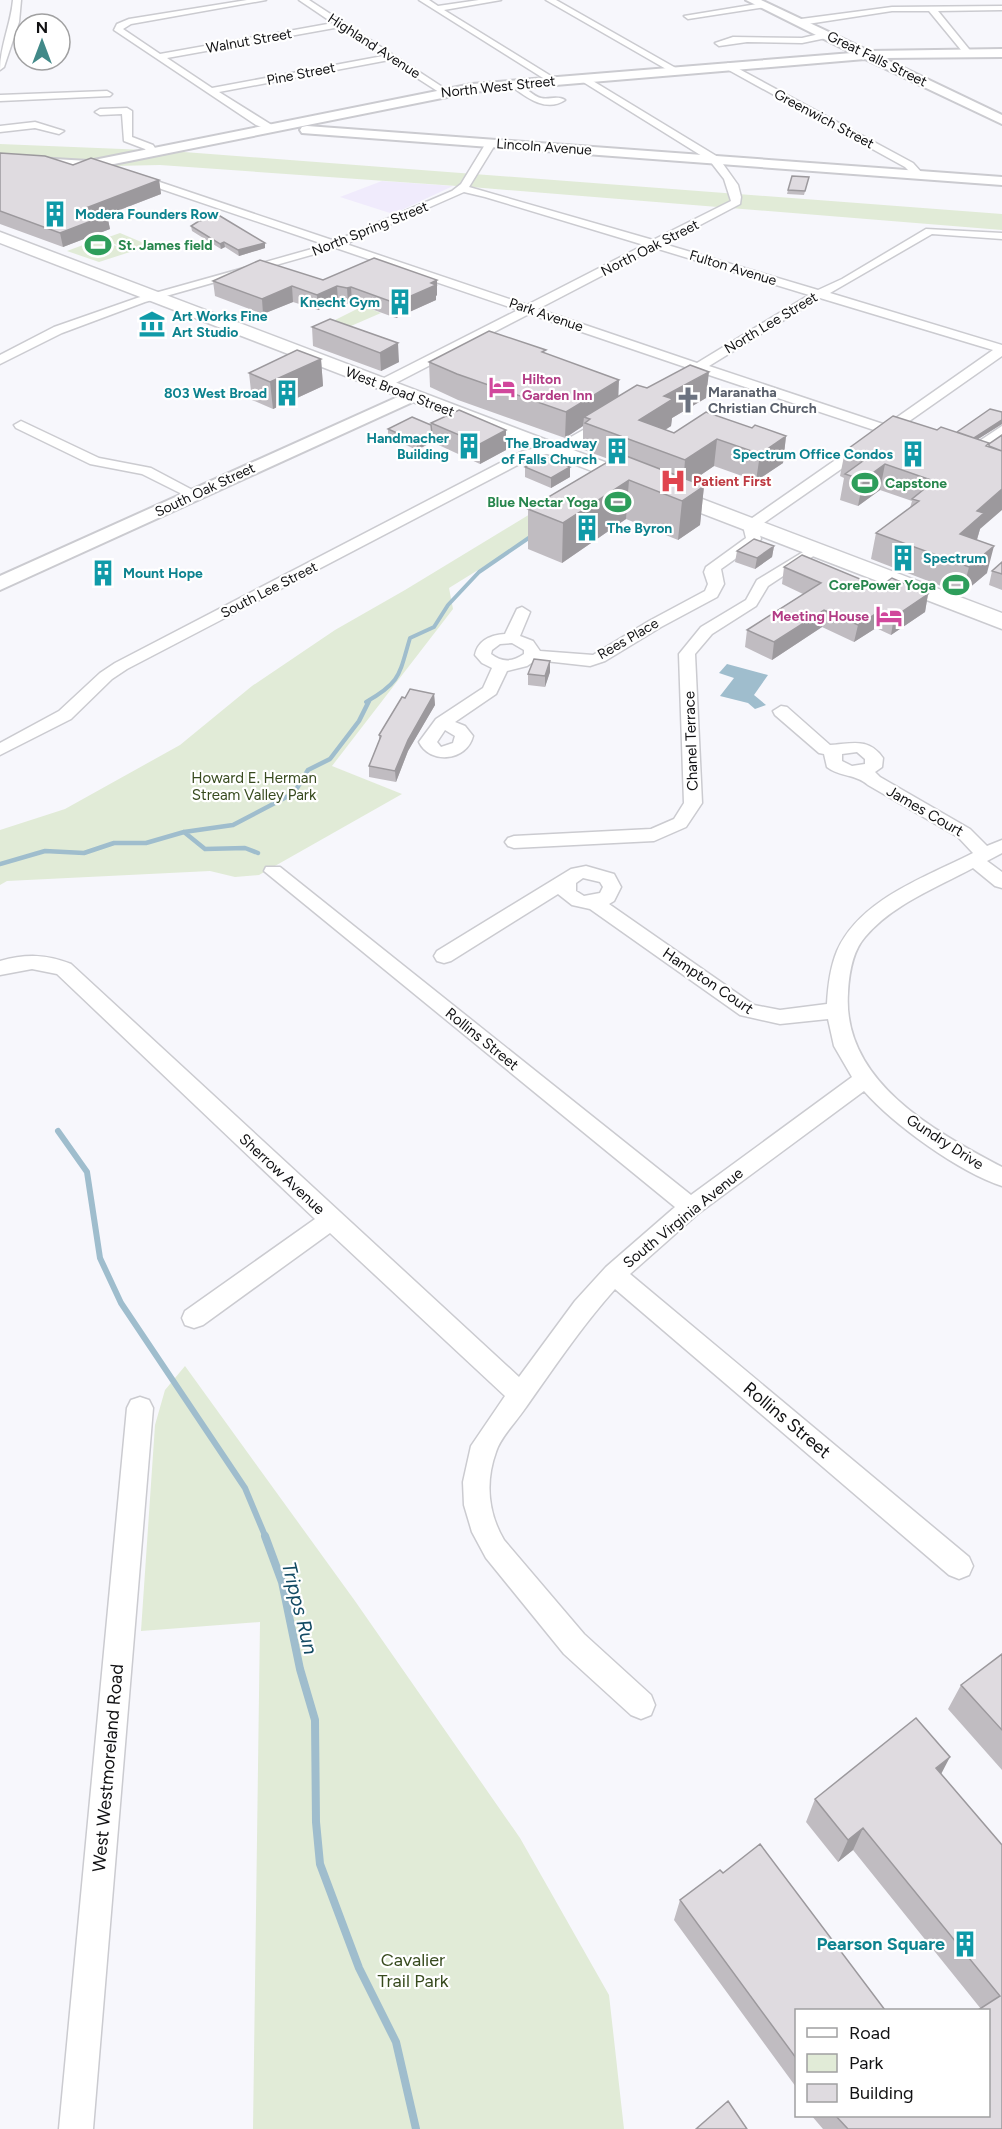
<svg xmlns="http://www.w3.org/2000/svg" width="1002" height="2129" font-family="Figtree,sans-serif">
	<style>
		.education { fill: #f0ebfc }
		.green { fill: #e1ebd7 }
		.water { fill: #9fbdcd }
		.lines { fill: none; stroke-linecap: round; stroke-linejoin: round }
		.stream-far3 { stroke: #9fbdcd; stroke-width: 4 }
		.stream-far2 { stroke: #9fbdcd; stroke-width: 4.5 }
		.stream-far1 { stroke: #9fbdcd; stroke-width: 6 }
		.stream { stroke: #9fbdcd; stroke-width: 8 }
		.street-casing { stroke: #cbcbd0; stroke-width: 3 }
		.secondary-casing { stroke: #cbcbd0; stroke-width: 4 }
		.primary-casing { stroke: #cbcbd0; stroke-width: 3 }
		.street { fill: #fff; fill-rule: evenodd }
		.secondary { fill: #fff; fill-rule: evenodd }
		.primary { fill: #fff; fill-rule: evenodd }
		.wall { fill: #c0bcc1 }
		.shaded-wall { fill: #9c999d }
		.building { fill: #dfdbe0; stroke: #9c999d; stroke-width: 1.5 }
		.labels { text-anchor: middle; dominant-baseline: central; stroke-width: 4.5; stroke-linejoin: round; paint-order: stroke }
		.far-street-label { font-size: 14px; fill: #111113; stroke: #fff }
		.far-culture-label { font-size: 14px; font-weight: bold; fill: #0d838f; stroke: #fff; text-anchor: start }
		.far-leisure-label { font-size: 14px; font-weight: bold; fill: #27864d; stroke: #fff; text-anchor: start }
		.far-hotel-label { font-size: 14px; font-weight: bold; fill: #b23c85; stroke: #fff; text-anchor: start }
		.far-worship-label { font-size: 14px; font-weight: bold; fill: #5b616d; stroke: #fff; text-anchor: start }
		.far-health-label { font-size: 14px; font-weight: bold; fill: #be3a42; stroke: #fff; text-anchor: start }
		.street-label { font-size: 15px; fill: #111113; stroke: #fff }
		.park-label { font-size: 15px; fill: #374a1e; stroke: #fff }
		.near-street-label { font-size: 18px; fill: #111113; stroke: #fff }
		.near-culture-label { font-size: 18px; font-weight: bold; fill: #0d838f; stroke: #fff; text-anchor: end }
		.near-park-label { font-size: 18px; fill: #374a1e; stroke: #fff }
		.near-water-label { font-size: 20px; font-style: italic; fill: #124a63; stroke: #fff }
	</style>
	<rect width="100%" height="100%" fill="#f7f7fc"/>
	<path class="education" d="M382,181L453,186L393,214L340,197Z"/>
	<path class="green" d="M0,144L171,151L1002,214V230L471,187L160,165L114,166L85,161L0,156Z
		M120,233L146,244L129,250L103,239Z
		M99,239L130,252L99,262L67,251Z
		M363,306L381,313L344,329L329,323Z
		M540,508L538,533L449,588L453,609L332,766L402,794L259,875L235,877L210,871L7,881L0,885V830L65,809L180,745L252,686L335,630L405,590Z
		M185,1366L355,1601L520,1838L609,1995L624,2129H253L260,1622L141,1631L155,1425L165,1390Z"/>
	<path class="water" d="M727,664L768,675L754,695L766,705L755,709L748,703L720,696L734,678L719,673Z"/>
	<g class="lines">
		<path class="stream-far3" d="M366,702C401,682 399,675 410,638L434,627L448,605L479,572L533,535"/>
		<path class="stream-far2" d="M184,832L205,849L245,848L258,853
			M0,864L45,851L84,853L114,843H146L184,832L233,825L294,793L308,770L330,759L359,721L369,701"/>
		<path class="stream-far1" d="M58,1131L87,1172L100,1258L121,1303L245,1488L266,1538"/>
		<path class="stream" d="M265,1536L282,1582L300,1669L315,1720L316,1822L320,1864L359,1968L396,2042L416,2129"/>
		<g class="street-casing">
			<path id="street" d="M13,0H21L19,22L4,67L0,70C0,46 11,24 13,0Z
				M247,0H266L131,24L123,29L160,54L333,23L299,0H309L450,92L442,94L389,60L219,92L275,127L270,130L256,125L114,30L117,24L129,19ZM340,27L383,56L212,88L167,58Z
				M419,0H429L438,6L479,0H501L444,10L559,81L551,83Z
				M546,0H556L681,71L673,73Z
				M763,3H766V7L688,19L684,16Z
				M1002,6V10L938,11L973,54L969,57L966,56L929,11H892L801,25L797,22L801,19L892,7Z
				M828,32L831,33V37L802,43L747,42L719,46L715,43L733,37L802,38Z
				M728,63L913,163L922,173L913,175L905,167L725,68L724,66Z
				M583,75L718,157L738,185L741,197L740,204L664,244L818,290L842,279L926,229L1002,233V239L932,234L830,293L1002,345V356L898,429L912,435L910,438L905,439L890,435L758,527L761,539L759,542L721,569L724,584L717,597L661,627L605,661L590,666L536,660L527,666L507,671L496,694L455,722L465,726L473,736C467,761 430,765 419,742L436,719L483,688L492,668L482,663L475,655C478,640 491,635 505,634L517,609L522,607L530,612L520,636L533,641L540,651L593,655L649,621L705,591L708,584L704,572L706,567L746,538L743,526L745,523L877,431L700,372L679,385H669L668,382L669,379L688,368L529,314L386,388H376L375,385L376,382L518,310L336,248L145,302L62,333L0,364V355L54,327L137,298L326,245L129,178L128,176L133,173L335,241L452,191L461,184L486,143L491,140L496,143L469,187L653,240L731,201L724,179L710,161L580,80L578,78ZM464,192L485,197L644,245L527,305L346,244ZM655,248L809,295L697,363L538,309ZM820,298L993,350L886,425L709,366ZM512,643L524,650V654C513,662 502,663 491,654L492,650L500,644ZM445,730L455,736L453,743L441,747L437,742Z
				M511,82C523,81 529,95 541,98C549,100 557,95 565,100C546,113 526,97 511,86Z
				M107,91L112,94L110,96L0,101V95Z
				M127,108L132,111V137L153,145L157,151L156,153H148L145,149L124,141L122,114L100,115L95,112L100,109Z
				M35,122L64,131L59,134L35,128L0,132V126Z
				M608,416L615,420L613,423L572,448L533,457L127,669L112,679L71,719L0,755V743L59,711L100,673L115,663L523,451L562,442Z
				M21,421L99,458L151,468L202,495L200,498H190L142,474L90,464L16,428L14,425Z
				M1002,426V436L970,460H960L958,457L960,454Z
				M813,546L820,550L818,553L768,586L756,606L712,634L695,654L702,803L686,827L654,841L514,848L508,846L505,842L508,838L514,836L651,829L674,819L684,803L679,654L701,627L746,600L757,580Z
				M781,706L787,707L830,745C852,744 868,737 883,758L882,767L875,772L880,777L970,829L987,846L1002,840V853L987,861L1002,872V888L995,886L973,868C936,888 893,904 865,937C852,952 849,974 848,993C842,1081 934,1131 1002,1167V1186C959,1172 894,1125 864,1091L699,1213L630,1274L969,1557L973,1566L969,1575L959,1579L949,1575L615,1289C581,1327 553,1369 524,1410C515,1423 500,1438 496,1452C485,1482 488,1513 504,1540L584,1634L651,1695L655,1705L651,1715L641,1719L631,1715L564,1654L486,1558L472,1532L464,1505L463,1482L471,1446L505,1396L330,1233L203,1325L194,1328L185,1325L182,1318L185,1311L315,1219L57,974L32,969L0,975V961C25,954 46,954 71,964L519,1377L575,1301L606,1267L675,1207L264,871L266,867H280L691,1195L852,1077L834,1046L828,1019L780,1024L740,1015L590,909L572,905L558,894L451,961L444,963L437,961L434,956L437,951L571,869L586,866L614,874L621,887L614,901L609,904L754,1005L780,1010L827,1004C828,986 830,968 837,951C860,899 926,877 973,853L958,837L868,785C856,774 840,777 827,767L824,754L819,753L775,715L773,711ZM857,752L865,759V764L852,766L842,761V754ZM583,878L600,882L603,887L600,893L584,896L576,891V883Z
				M140,1397L149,1400L153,1408L93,2129H59L127,1408L131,1400Z"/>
		</g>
		<g class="secondary-casing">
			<path id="secondary" d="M746,0H761L869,51L1002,49V57L883,58L1002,115V124L865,59L472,92L89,169L0,164V156L89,161L472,84L852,53Z
				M307,126L1002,177V185L302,133L300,130L302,127Z
				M411,391L417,392L420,396L417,400L0,590V576Z"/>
		</g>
		<g class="primary-casing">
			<path id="primary" d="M0,232L1002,613V629L0,243Z"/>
		</g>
		<use href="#street" class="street"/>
		<use href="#secondary" class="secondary"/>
		<use href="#primary" class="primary"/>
	</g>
	<path class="wall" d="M0,153L73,165L159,180L161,194L107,215L110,229L63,247L0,224Z
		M809,177L804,195L787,194L788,190Z
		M191,226L265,243V248L239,256L225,247L221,249L192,231Z
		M323,280L437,295L436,296V300L396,318L352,302L348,304L338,301L318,310L293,302L263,314L215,296L213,281Z
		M330,319L399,362L381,371L313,346L312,327Z
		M546,354L618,397L647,388L706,398L672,418L671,426L665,430L674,433L752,428L786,436L783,463L756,481L714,466L692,481L704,486L700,525L678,540L626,519L562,563L528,549V509L611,460L584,450V444H583V426L565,438L458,400L430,387L429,362Z
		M321,359L323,386L273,409L252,400L249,373Z
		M1002,412V424L978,439L980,529L977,540L987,573L962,594L871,559L876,533L910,508L912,501L880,490L858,506L840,500L844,478L840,476L845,451L937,430L957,432Z
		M431,423L506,430V450L480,464L432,442L417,450L388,437V429L431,425Z
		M525,467L570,477L551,488L525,477Z
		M774,546L772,557L755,569L735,562L737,551Z
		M1002,562V590L989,585L992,571Z
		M784,567L879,587L928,594L925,612L891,635L876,628L854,642L822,627L772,660L745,647L747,630L803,594L782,584Z
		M550,661V672L545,687L528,685V674Z
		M434,694L435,705L408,751L396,782L369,777V766L379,741V735L405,698Z
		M1002,1654V1770L948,1709L961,1685Z
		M941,1774L1002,1845V2129H823L811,2115H988L981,2009L853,1850L838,1862L806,1822L815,1799Z
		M723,1873L796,2010V2087L674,1920L680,1900Z"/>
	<path class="shaded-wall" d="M159,180L161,194L88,222L86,208Z
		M107,215L110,229L63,247L60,233Z
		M224,242L225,247L221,249L220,244Z
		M265,243V248L239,256L238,250Z
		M437,280V295L436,296V300L396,318L395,303Z
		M292,286L293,302L263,314L262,299Z
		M337,286L338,301L318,310L317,295Z
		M351,287L352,302L348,304L347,288Z
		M398,343L399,362L381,371L380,353Z
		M321,359L323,386L273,409L270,382Z
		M709,372L706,398L672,418L671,426L643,444L639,420L664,396Z
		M619,380L618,406L590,419L584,417L583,426L565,438L566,412Z
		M1002,420V424L964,448L965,443Z
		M506,430V450L480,464V444Z
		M432,434V442L417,450V442Z
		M786,436L783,463L756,481L760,454Z
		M717,439L714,466L683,487L685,460Z
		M885,464L880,490L858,506L863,480Z
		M570,467V477L551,488V478Z
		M629,480L626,519L562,563L563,523Z
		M704,486L700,525L678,540L682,501Z
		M1002,489V510L980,529L977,539L954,560L960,534L977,511Z
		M774,546L772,557L755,569L757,558Z
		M994,546L987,573L962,594L969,567Z
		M928,594L925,612L891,635L894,617Z
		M824,610L822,627L772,660L774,642Z
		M880,611L876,628L854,642L858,625Z
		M550,661V672L545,687V676Z
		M434,694L435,705L408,751L396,782L395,771L408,740Z
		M950,1757L938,1780L936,1768Z
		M863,1828L853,1850L838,1862L848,1840Z"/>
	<path class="building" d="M0,153L45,156L73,165L91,158L159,180L86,208L107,215L60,233L0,211Z
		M792,176L809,177L805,191L788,190Z
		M220,216L265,243L238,250L224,242L220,244L191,226L199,221Z
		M374,258L437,280L431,283L436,285L395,303L351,287L347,288L337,286L317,295L292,286L262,299L213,281L260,260L323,280Z
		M330,319L398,343L380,353L312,327Z
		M489,331L546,350L542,352L619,380L566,412L457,374L429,362Z
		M297,350L321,359L270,382L249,373Z
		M690,365L709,372L664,396L673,399L639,420L674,433L706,412L752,428L755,425L786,436L760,454L717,439L685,460L585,423L590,419L584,417L637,385L647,388Z
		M990,409L1002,412V420L974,438L957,432Z
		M459,410L506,430L480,444L431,423Z
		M893,416L937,430L941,427L989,443L986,446L1002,451V489L977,511L984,513L960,534L994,546L969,567L876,533L919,501L912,499L934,481L885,464L863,480L845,474L867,458L845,451Z
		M412,417L431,425L432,434L417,442L388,429Z
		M1002,435V451L989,446V444Z
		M621,454L704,486L682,501L629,480L563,523L528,509Z
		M544,456L570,467L551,478L525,467Z
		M754,539L774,546L757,558L737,551Z
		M802,555L879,587L892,578L928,594L894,617L880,611L858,625L824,610L774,642L747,630L821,583L784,567Z
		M1002,562V574L992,571Z
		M534,659L550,661L545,676L528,674Z
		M410,689L434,694L408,740L395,771L369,766L381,736L379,735L402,697L405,698Z
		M1002,1654V1730L961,1685Z
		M916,1718L950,1757L936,1768L1002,1845V2129H848L835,2115H988V2010H978L1000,1996L863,1828L848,1840L815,1799Z
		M760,1844L885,2010H796V2058L680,1900L720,1870L723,1873Z
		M728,2101L747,2129H696Z"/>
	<defs>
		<g id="building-bare" transform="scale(2.07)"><path d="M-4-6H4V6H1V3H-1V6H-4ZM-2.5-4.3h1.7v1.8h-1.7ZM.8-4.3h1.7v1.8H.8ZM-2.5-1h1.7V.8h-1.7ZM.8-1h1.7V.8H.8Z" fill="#0f9aa8" stroke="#fff" stroke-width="2.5" paint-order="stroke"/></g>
		<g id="stadium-bare" transform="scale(2.07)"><path d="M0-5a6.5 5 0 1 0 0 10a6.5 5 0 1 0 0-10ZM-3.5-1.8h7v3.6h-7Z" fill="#2e9e5b" stroke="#fff" stroke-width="2.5" paint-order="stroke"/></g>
		<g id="museum-bare" transform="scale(2.07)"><path d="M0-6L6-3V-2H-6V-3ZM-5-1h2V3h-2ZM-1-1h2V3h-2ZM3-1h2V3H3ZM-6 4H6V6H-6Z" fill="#0f9aa8" stroke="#fff" stroke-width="2.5" paint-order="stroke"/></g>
		<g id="hotel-bare" transform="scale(2.07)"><path d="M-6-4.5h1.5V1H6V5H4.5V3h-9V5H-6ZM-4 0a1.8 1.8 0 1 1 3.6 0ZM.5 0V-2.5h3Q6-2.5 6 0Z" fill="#d1479c" stroke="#fff" stroke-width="2.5" paint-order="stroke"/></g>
		<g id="church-bare" transform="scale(2.07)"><path d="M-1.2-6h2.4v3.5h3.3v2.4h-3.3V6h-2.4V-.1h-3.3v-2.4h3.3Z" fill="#6b7280" stroke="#fff" stroke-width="2.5" paint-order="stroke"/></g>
		<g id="hospital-bare" transform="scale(2.07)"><path d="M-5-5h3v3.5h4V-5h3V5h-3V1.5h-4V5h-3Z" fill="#e0444e" stroke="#fff" stroke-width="2.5" paint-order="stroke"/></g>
	</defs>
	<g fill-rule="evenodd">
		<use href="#building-bare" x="55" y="214"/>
		<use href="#stadium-bare" x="98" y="245"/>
		<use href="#building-bare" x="400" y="302"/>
		<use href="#museum-bare" x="152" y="324"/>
		<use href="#hotel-bare" x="502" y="387"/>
		<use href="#building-bare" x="287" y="393"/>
		<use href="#church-bare" x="688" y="400"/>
		<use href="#building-bare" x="469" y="446"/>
		<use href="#building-bare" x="617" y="451"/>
		<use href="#building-bare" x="913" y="454"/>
		<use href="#hospital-bare" x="673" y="481"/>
		<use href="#stadium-bare" x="865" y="483"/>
		<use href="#stadium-bare" x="618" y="502"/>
		<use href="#building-bare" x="587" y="528"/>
		<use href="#building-bare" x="903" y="558"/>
		<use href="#building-bare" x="103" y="573"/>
		<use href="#stadium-bare" x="956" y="585"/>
		<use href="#hotel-bare" x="889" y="616"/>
		<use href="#building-bare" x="965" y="1944"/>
	</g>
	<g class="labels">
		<g class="far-street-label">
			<text transform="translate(249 41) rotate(-10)">Walnut Street</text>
			<text transform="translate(374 46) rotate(33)">Highland Avenue</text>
			<text transform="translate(877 59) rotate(26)">Great Falls Street</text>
			<text transform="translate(301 74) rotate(-11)">Pine Street</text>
			<text transform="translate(498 87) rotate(-6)">North West Street</text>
			<text transform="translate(824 119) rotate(28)">Greenwich Street</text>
			<text transform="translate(544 147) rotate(4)">Lincoln Avenue</text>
			<text transform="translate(370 229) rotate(-22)">North Spring Street</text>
			<text transform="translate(650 248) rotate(-27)">North Oak Street</text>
			<text transform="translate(733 268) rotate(17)">Fulton Avenue</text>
			<text transform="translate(546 315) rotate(19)">Park Avenue</text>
			<text transform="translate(771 323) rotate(-31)">North Lee Street</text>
			<text transform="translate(400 392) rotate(21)">West Broad Street</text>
			<text transform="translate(205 490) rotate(-25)">South Oak Street</text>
			<text transform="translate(269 590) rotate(-27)">South Lee Street</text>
			<text transform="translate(628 639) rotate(-30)">Rees Place</text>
		</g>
		<g class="far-culture-label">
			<text x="75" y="214">Modera Founders Row</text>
			<text x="380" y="302" text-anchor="end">Knecht Gym</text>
			<text x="172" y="316">Art Works Fine<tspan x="172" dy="16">Art Studio</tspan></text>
			<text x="267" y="393" text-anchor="end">803 West Broad</text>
			<text x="449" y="438" text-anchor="end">Handmacher<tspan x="449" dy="16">Building</tspan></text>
			<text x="597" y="443" text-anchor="end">The Broadway<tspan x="597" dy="16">of Falls Church</tspan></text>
			<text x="893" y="454" text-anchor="end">Spectrum Office Condos</text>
			<text x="607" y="528">The Byron</text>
			<text x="923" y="558">Spectrum</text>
			<text x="123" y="573">Mount Hope</text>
		</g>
		<g class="far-leisure-label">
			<text x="118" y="245">St. James field</text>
			<text x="885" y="483">Capstone</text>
			<text x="598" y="502" text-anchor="end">Blue Nectar Yoga</text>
			<text x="936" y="585" text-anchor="end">CorePower Yoga</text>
		</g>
		<g class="far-hotel-label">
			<text x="522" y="379">Hilton<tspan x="522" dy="16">Garden Inn</tspan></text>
			<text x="869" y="616" text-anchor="end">Meeting House</text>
		</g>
		<g class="far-worship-label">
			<text x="708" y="392">Maranatha<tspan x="708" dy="16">Christian Church</tspan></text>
		</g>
		<g class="far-health-label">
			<text x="693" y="481">Patient First</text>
		</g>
		<g class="street-label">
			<text transform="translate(691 741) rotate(-92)">Chanel Terrace</text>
			<text transform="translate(925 811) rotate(30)">James Court</text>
			<text transform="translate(708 981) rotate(34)">Hampton Court</text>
			<text transform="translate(482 1039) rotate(39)">Rollins Street</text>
			<text transform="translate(945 1142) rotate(33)">Gundry Drive</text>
			<text transform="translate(282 1174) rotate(43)">Sherrow Avenue</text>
			<text transform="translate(683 1218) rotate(-39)">South Virginia Avenue</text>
		</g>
		<g class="park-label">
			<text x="254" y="778">Howard E. Herman<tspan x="254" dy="17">Stream Valley Park</tspan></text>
		</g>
		<g class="near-street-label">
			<text transform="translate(787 1420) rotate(40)">Rollins Street</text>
			<text transform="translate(108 1768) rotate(-85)">West Westmoreland Road</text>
		</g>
		<g class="near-culture-label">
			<text x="945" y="1944">Pearson Square</text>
		</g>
		<g class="near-park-label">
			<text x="413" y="1960">Cavalier<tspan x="413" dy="21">Trail Park</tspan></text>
		</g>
		<g class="near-water-label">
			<text transform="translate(300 1608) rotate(76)">Tripps Run</text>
		</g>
	</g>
	<rect x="795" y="2009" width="195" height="108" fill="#ffffff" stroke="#a0a0a1" stroke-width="1.5"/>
	<rect x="807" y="2028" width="30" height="9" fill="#ffffff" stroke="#a0a0a1" stroke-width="1.5"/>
	<text x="849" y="2039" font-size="18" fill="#111113">Road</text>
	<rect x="807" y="2054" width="30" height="18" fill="#e1ebd7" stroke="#a0a0a1" stroke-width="1.5"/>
	<text x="849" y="2069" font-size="18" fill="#111113">Park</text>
	<rect x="807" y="2084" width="30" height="18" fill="#dfdbe0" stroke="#a0a0a1" stroke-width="1.5"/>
	<text x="849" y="2099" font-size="18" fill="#111113">Building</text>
	<g transform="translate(42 42)"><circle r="28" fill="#ffffff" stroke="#a0a0a1" stroke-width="1.5"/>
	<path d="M0-4.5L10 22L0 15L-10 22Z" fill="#418988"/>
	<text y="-9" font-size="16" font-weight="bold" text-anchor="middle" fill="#111113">N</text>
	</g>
</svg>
